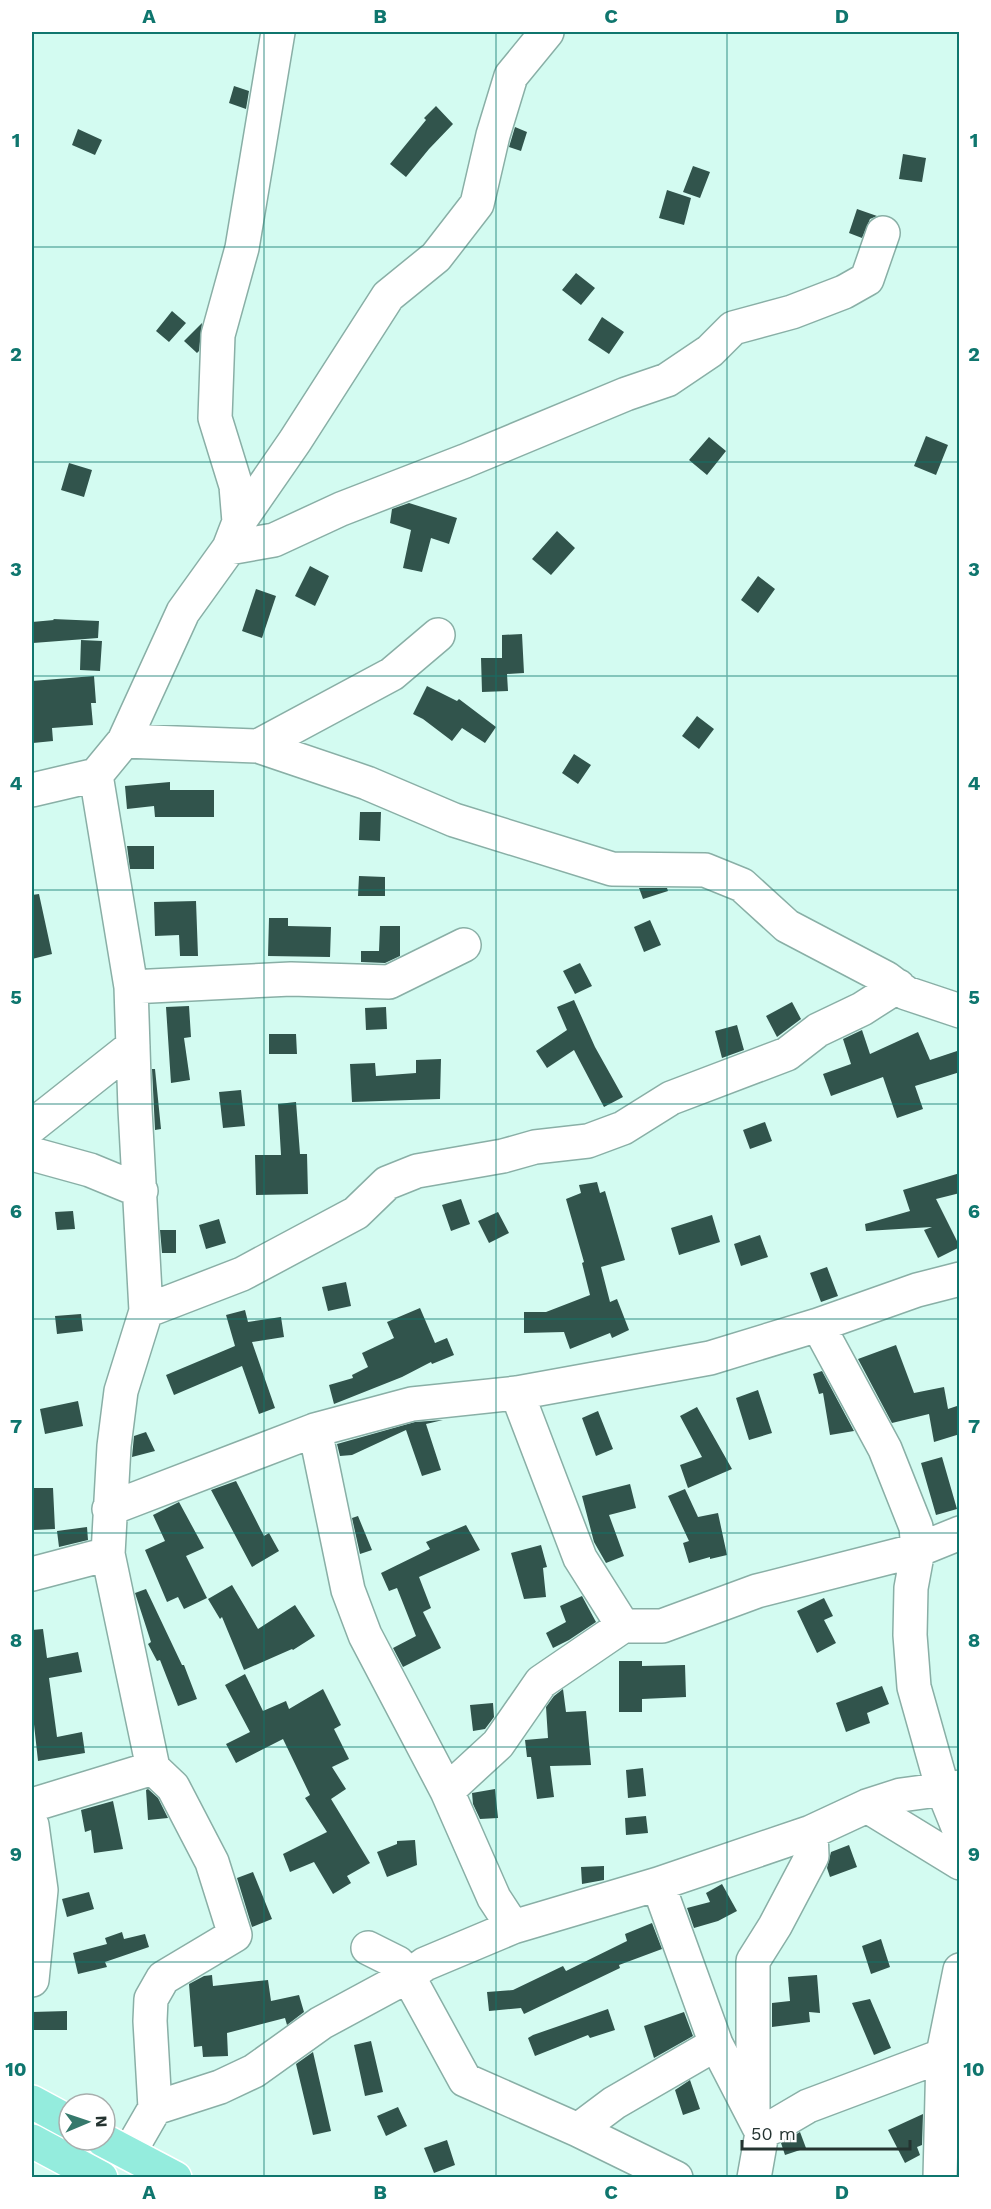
<svg xmlns="http://www.w3.org/2000/svg" width="991" height="2209" font-family="'Work Sans',sans-serif">
	<style>
		.building { fill: #31544c }
		.lines { fill: none; stroke-linecap: round; stroke-linejoin: round }
		.minor-casing { stroke: #89afa6; stroke-width: 36 }
		.major-casing { stroke: #fff; stroke-width: 36 }
		.minor { stroke: #fff; stroke-width: 33 }
		.major { stroke: #94ecdd; stroke-width: 33 }
		.grid { fill: none; stroke: #0f766e; stroke-width: 1.5; stroke-opacity: 0.55 }
		.neatline { fill: none; stroke: #0f766e; stroke-width: 2 }
		.grid-label { font-size: 20px; text-anchor: middle; font-weight: bold; fill: #0f766e }
	</style>
	<rect width="100%" height="100%" fill="#d3fbf1"/>
	<path class="building" d="M234,86L249,91L246,109L229,103Z
		M436,106L453,124L429,149L406,177L390,164L426,120L424,118Z
		M515,127L527,132L521,151L509,147Z
		M78,129L102,140L95,155L72,145Z
		M903,154L926,158L922,182L899,179Z
		M693,166L710,172L700,198L683,192Z
		M667,190L691,198L684,225L659,218Z
		M857,209L877,216L870,219L862,238L849,233Z
		M576,273L595,288L581,305L562,290Z
		M172,311L186,323L169,342L156,331Z
		M602,317L624,332L609,354L588,340Z
		M202,323L199,351L197,353L184,341Z
		M926,436L948,445L936,475L914,466Z
		M709,437L726,451L707,475L689,460Z
		M69,463L92,470L84,497L61,490Z
		M409,503L457,518L449,544L431,538L422,572L403,568L411,530L390,523L392,509Z
		M557,531L575,548L551,575L532,559Z
		M310,566L329,576L315,606L295,596Z
		M758,576L775,589L758,613L741,600Z
		M256,589L276,596L262,638L242,631Z
		M53,619L99,621L98,638L33,643L32,622L54,620Z
		M522,634L524,673L507,674L508,691L482,692L481,658H502V635Z
		M81,640L102,641L100,671L80,670Z
		M94,676L96,703H91L93,725L52,728L53,741L33,743L32,681Z
		M427,686L457,701L459,699L496,727L485,743L462,728L452,741L423,719L413,714Z
		M697,716L714,729L699,749L682,736Z
		M574,754L591,765L578,784L562,773Z
		M170,782V790H214V817H155L154,806L127,809L125,786Z
		M360,812H381L380,841L359,840Z
		M127,846H154V869H130Z
		M359,876L385,877V896H358Z
		M639,888H667L668,891L643,899Z
		M39,894L52,954L32,959V895Z
		M196,901L198,956H180L179,935L155,936L154,902Z
		M269,918H288V926L331,927L330,957L268,956Z
		M650,920L661,945L644,952L634,927Z
		M380,926H400V956L385,963L361,962V951H379Z
		M580,963L592,986L575,994L563,971Z
		M574,1000L595,1047L623,1097L604,1107L574,1050L547,1068L536,1051L567,1030L557,1007Z
		M792,1002L801,1019L777,1037L766,1016Z
		M189,1006L191,1037L184,1038L190,1080L171,1083L166,1007Z
		M386,1007L387,1029L366,1030L365,1008Z
		M737,1025L744,1050L722,1058L715,1031Z
		M862,1030L870,1054L918,1032L930,1060L960,1050V1072L915,1086L923,1109L897,1118L883,1077L831,1096L823,1074L851,1064L843,1039Z
		M269,1034H296L297,1054H269Z
		M441,1059L440,1099L352,1102L350,1064L375,1063L376,1076L416,1073V1060Z
		M152,1069H155L161,1129L155,1130Z
		M241,1090L245,1126L223,1128L219,1092Z
		M296,1102L300,1154H307L308,1194L256,1195L255,1155H281L278,1104Z
		M765,1122L772,1141L750,1149L743,1130Z
		M960,1173V1193L936,1199L960,1247L938,1258L924,1230L932,1227L866,1231L865,1224L910,1211L903,1190Z
		M597,1182L600,1193L605,1191L625,1260L601,1267L610,1302L617,1299L629,1330L612,1338L610,1333L570,1349L564,1332L524,1333V1312H546L590,1295L582,1263L584,1262L566,1199L581,1193L579,1185Z
		M461,1199L470,1224L451,1231L442,1205Z
		M73,1211L75,1229L57,1230L55,1212Z
		M498,1212L509,1233L489,1243L478,1221Z
		M712,1215L720,1242L679,1255L671,1228Z
		M219,1219L226,1243L206,1249L199,1225Z
		M160,1230H176V1253H162Z
		M760,1235L768,1257L741,1266L734,1244Z
		M827,1267L838,1296L821,1302L810,1273Z
		M346,1282L351,1306L328,1311L322,1287Z
		M420,1308L435,1343L447,1338L454,1355L432,1364L431,1362L402,1377L334,1404L329,1385L353,1378L352,1375L368,1367L362,1353L394,1338L387,1322Z
		M245,1310L248,1322L281,1317L284,1337L252,1342L275,1408L259,1414L242,1366L174,1395L166,1375L235,1346L226,1315Z
		M81,1314L83,1331L57,1334L55,1316Z
		M896,1345L914,1393L944,1387L948,1409L960,1405V1434L934,1442L929,1414L892,1423L858,1359Z
		M822,1371L854,1431L830,1435L823,1393L819,1394L813,1374Z
		M758,1390L772,1433L749,1440L736,1398Z
		M78,1401L83,1426L45,1434L40,1409Z
		M697,1407L732,1469L688,1488L680,1465L702,1457L680,1416Z
		M598,1411L613,1449L596,1456L582,1418Z
		M443,1420L426,1424L441,1470L422,1476L406,1430L352,1455L340,1456L337,1444L415,1422Z
		M146,1432L155,1451L132,1457L134,1436Z
		M942,1457L957,1509L936,1515L921,1463Z
		M236,1481L264,1536L269,1533L279,1551L252,1567L211,1490Z
		M630,1484L636,1508L609,1515L624,1556L606,1563L594,1542L582,1496Z
		M32,1488H53L55,1529L34,1530Z
		M685,1489L698,1517L718,1513L727,1555L710,1559V1557L689,1563L683,1543L689,1541L668,1496Z
		M179,1502L204,1548L186,1556L207,1598L184,1609L178,1597L167,1602L145,1550L165,1541L153,1515Z
		M358,1516L372,1550L360,1554L352,1518Z
		M466,1525L480,1550L419,1577L431,1608L423,1612L441,1648L403,1667L393,1648L416,1636L397,1588L389,1591L381,1573L430,1549L426,1542Z
		M87,1527L88,1540L59,1547L57,1531Z
		M541,1545L547,1567L543,1568L546,1597L524,1599L511,1553Z
		M232,1585L258,1629L295,1605L315,1636L293,1650L292,1649L244,1670L222,1617L220,1619L208,1599Z
		M146,1589L182,1665H184L197,1699L178,1706L160,1660L157,1661L148,1644L151,1642L135,1593Z
		M582,1596L596,1622L569,1640L553,1648L546,1633L566,1622L560,1606Z
		M824,1598L833,1616L824,1620L836,1643L817,1653L797,1611Z
		M43,1629L47,1658L78,1652L82,1672L49,1678L57,1737L82,1732L85,1753L38,1761L32,1706V1630Z
		M619,1661H642V1666L685,1665L686,1697L642,1699V1712H619Z
		M245,1674L263,1711L286,1701L289,1709L323,1689L341,1725L334,1729L349,1759L332,1767L346,1789L331,1799L370,1863L347,1876L351,1883L333,1894L314,1862L290,1872L283,1854L327,1832L305,1798L310,1795L283,1739L236,1763L226,1744L250,1732L225,1685Z
		M882,1686L889,1704L867,1713L870,1723L846,1732L836,1703Z
		M563,1689L566,1712L586,1711L591,1765L550,1766L554,1797L537,1799L531,1757H527L525,1740L548,1738L546,1707L554,1696Z
		M493,1703L494,1717L485,1729L473,1731L470,1705Z
		M643,1768L646,1796L628,1798L626,1770Z
		M148,1789L158,1798L168,1818L148,1820L146,1790Z
		M495,1789L498,1818L480,1819L473,1804L472,1793Z
		M113,1801L123,1849L94,1853L91,1830L85,1832L81,1810Z
		M646,1816L648,1833L626,1835L625,1818Z
		M415,1840L417,1865L387,1877L377,1852L397,1844V1841Z
		M849,1845L857,1867L830,1877L827,1868L831,1852Z
		M604,1866V1880L582,1884L581,1867Z
		M253,1872L272,1919L252,1927L237,1878Z
		M722,1884L737,1911L718,1921L694,1928L687,1908L710,1902L706,1893Z
		M89,1892L94,1909L67,1917L62,1899Z
		M652,1923L662,1949L619,1965L620,1968L524,2014L521,2008L489,2011L487,1992L513,1990L563,1966L566,1971L627,1941L625,1934Z
		M122,1932L124,1939L145,1934L149,1947L105,1962L107,1967L78,1974L73,1953L107,1944L105,1938Z
		M881,1939L890,1967L871,1974L862,1946Z
		M212,1975L213,1986L268,1980L271,2001L299,1995L304,2012L287,2025L285,2018L227,2033L228,2056L203,2057L202,2046L194,2047L189,1984L204,1976Z
		M817,1975L820,2013L809,2012L810,2022L772,2027V2003L790,2001L788,1977Z
		M870,1999L891,2048L874,2055L852,2003Z
		M608,2009L615,2030L590,2038L588,2035L535,2056L528,2038L533,2035Z
		M67,2011V2030H32V2012Z
		M684,2012L693,2036L654,2058L644,2026Z
		M371,2041L383,2092L365,2096L354,2045Z
		M313,2052L331,2131L313,2135L296,2064Z
		M690,2080L700,2109L683,2115L675,2090Z
		M398,2107L407,2126L386,2136L377,2116Z
		M923,2114L922,2145L917,2147L920,2155L905,2163L888,2130Z
		M800,2132L806,2148L785,2155L781,2143Z
		M447,2140L455,2165L434,2173L424,2148Z"/>
	<g class="lines">
		<g class="minor-casing">
			<path id="minor" d="M239,522L236,486L215,418L218,335L242,248L278,32
				M229,548L274,540L341,509L465,461L626,394L667,380L710,351L733,328L792,312L844,292L867,279L883,233
				M124,741L258,746L367,783L454,820L612,869L705,870L742,885L787,926L886,978L906,993L960,1011
				M258,746L392,674L438,635
				M96,775L131,987L135,1109L146,1311L121,1391L114,1446L108,1554L153,1768L173,1787L212,1862L235,1935L163,1978L151,1999L150,2021L155,2108
				M32,790L96,775L124,741L183,612L229,548L239,522L295,441L388,296L436,257L477,204L493,135L511,76L547,32
				M131,987L291,979L389,982L464,945
				M32,1126L133,1046
				M32,1154L90,1170L141,1191
				M146,1311L242,1274L356,1213L387,1183L417,1171L503,1156L535,1147L588,1141L623,1128L671,1098L787,1054L818,1030L862,1009L898,986
				M818,1325L885,1449L916,1527L918,1550L911,1588L910,1635L914,1687L943,1790L960,1832
				M517,1393L580,1558L623,1626
				M315,1430L348,1590L365,1635L447,1791L494,1898L513,1927
				M109,1509L315,1430L412,1404L517,1393L710,1358L818,1325L917,1290L960,1279
				M32,1574L108,1554
				M447,1791L498,1744L541,1682L623,1626H662L757,1591L918,1550L960,1533
				M32,1805L153,1768
				M867,1806L960,1863
				M32,1825L41,1890L32,1980
				M658,1884L716,2044L762,2133L754,2178
				M368,1948L398,1963L408,1976L465,2080L578,2130L676,2178
				M753,2109V1961L775,1926L812,1856L811,1832
				M578,2130L614,2103L716,2044
				M762,2133L808,2106L960,2049
				M129,2153L155,2108L220,2087L254,2071L321,2023L408,1976L425,1964L513,1927L658,1884L811,1832L867,1806L901,1795L960,1787
				M940,2178L943,2054L960,1970"/>
		</g>
		<g class="major-casing">
			<path id="major" d="M32,2102L69,2122
				M103,2140L175,2178
				M32,2141L101,2178"/>
		</g>
		<use href="#minor" class="minor"/>
		<use href="#major" class="major"/>
	</g>
	<path class="grid" d="M264,32V2178M496,32V2178M727,32V2178M32,247H960M32,462H960M32,676H960M32,890H960M32,1104H960M32,1319H960M32,1533H960M32,1747H960M32,1962H960"/>
	<rect width="991" height="2209" fill="none" stroke="#ffffff" stroke-width="66"/>
	<g transform="translate(87 2122) rotate(88)"><circle r="28" fill="#ffffff" stroke="#a8aead" stroke-width="1.5"/>
	<path d="M0-4.5L10 22L0 15L-10 22Z" fill="#36796c"/>
	<text y="-9" font-size="16" font-weight="bold" text-anchor="middle" fill="#253431">N</text>
	</g>
	<path d="M742 2140v9h168v-9" fill="none" stroke="#253431" stroke-width="3"/>
	<text x="751" y="2140" font-size="18" fill="#253431" stroke="#ffffff" stroke-width="4.5" paint-order="stroke">50 m</text>
	<rect x="33" y="33" width="925" height="2143" class="neatline"/>
	<g class="grid-label">
		<text x="149" y="23">A</text>
		<text x="380" y="23">B</text>
		<text x="611" y="23">C</text>
		<text x="842" y="23">D</text>
		<text x="16" y="147">1</text>
		<text x="974" y="147">1</text>
		<text x="16" y="361">2</text>
		<text x="974" y="361">2</text>
		<text x="16" y="576">3</text>
		<text x="974" y="576">3</text>
		<text x="16" y="790">4</text>
		<text x="974" y="790">4</text>
		<text x="16" y="1004">5</text>
		<text x="974" y="1004">5</text>
		<text x="16" y="1218">6</text>
		<text x="974" y="1218">6</text>
		<text x="16" y="1433">7</text>
		<text x="974" y="1433">7</text>
		<text x="16" y="1647">8</text>
		<text x="974" y="1647">8</text>
		<text x="16" y="1861">9</text>
		<text x="974" y="1861">9</text>
		<text x="16" y="2076">10</text>
		<text x="974" y="2076">10</text>
		<text x="149" y="2199">A</text>
		<text x="380" y="2199">B</text>
		<text x="611" y="2199">C</text>
		<text x="842" y="2199">D</text>
	</g>
</svg>
